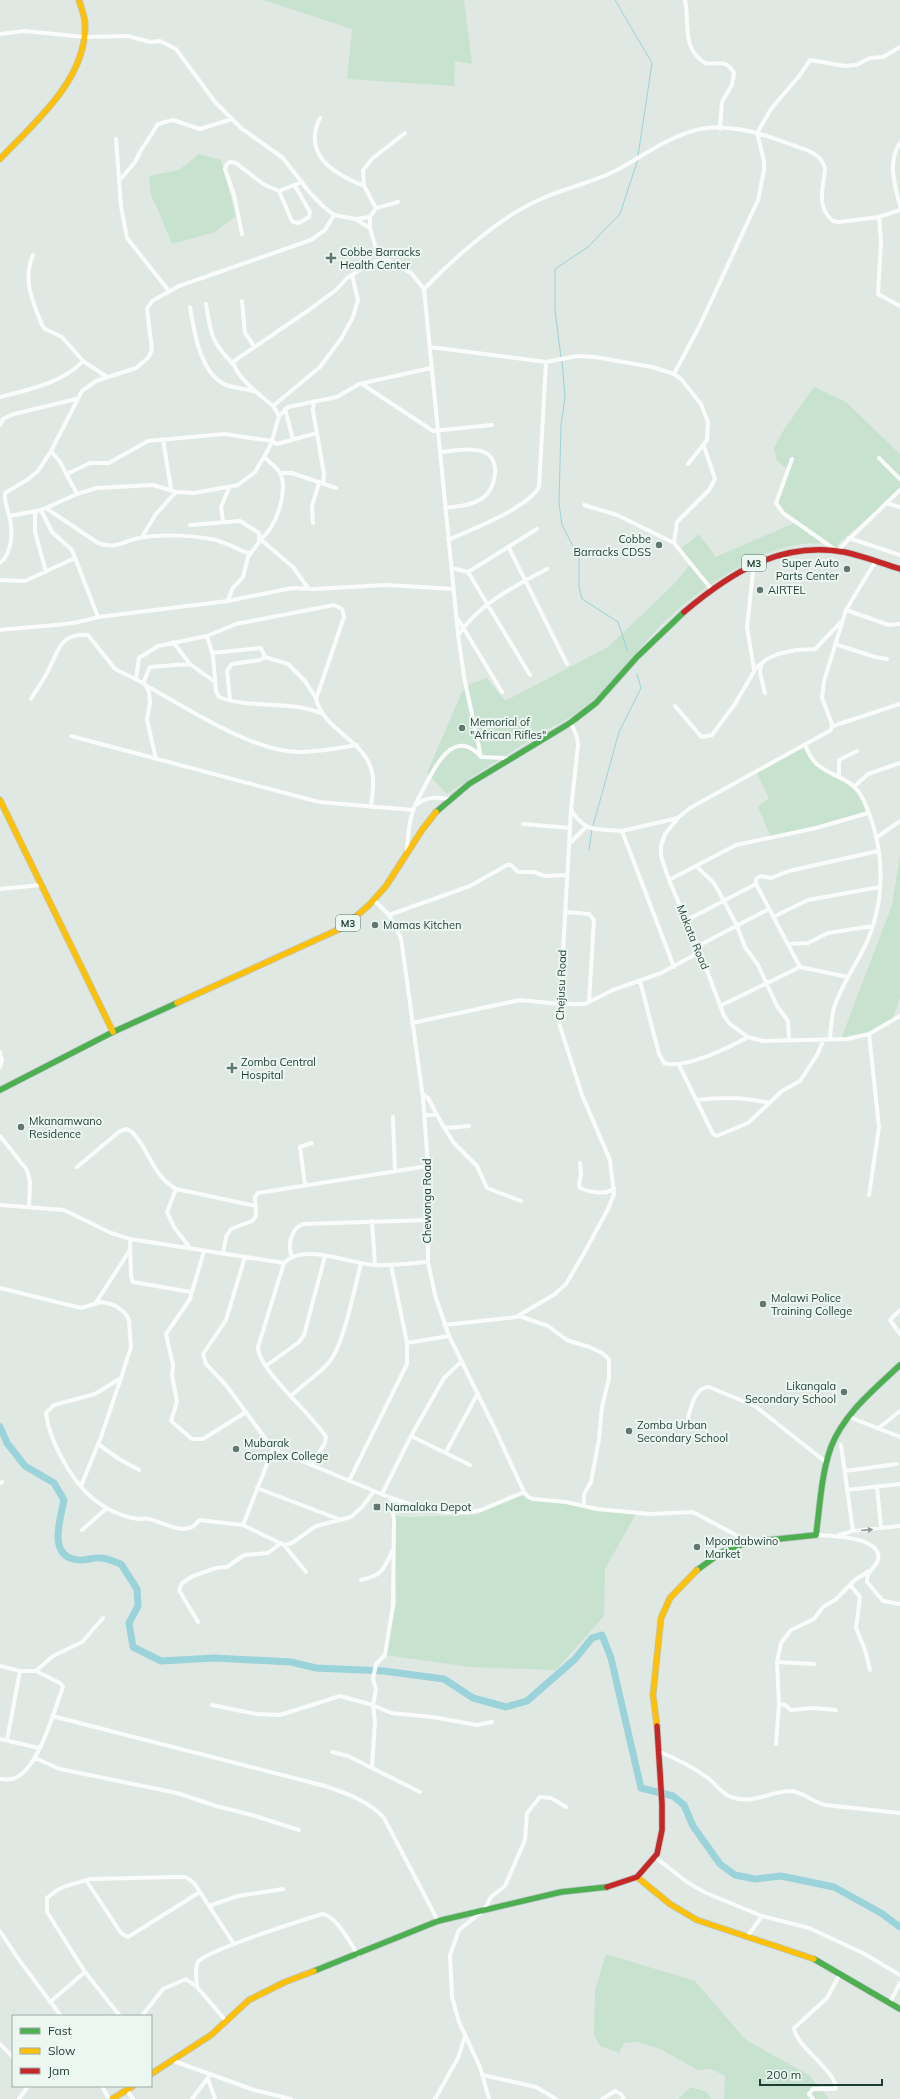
<svg xmlns="http://www.w3.org/2000/svg" width="900" height="2099" font-family="Mulish,sans-serif">
	<style>
		.green { fill: #c7e3cf }
		.lines { fill: none; stroke-linecap: round; stroke-linejoin: round }
		.stream { stroke: #9bd3db; stroke-width: 1 }
		.river { stroke: #9bd3db; stroke-width: 7 }
		.fast-casing { stroke: #b9c5c0; stroke-width: 7 }
		.slow-casing { stroke: #b9c5c0; stroke-width: 7 }
		.jam-casing { stroke: #b9c5c0; stroke-width: 7 }
		.street { stroke: #fafcfb; stroke-width: 4 }
		.fast { stroke: #4caf50; stroke-width: 5.5 }
		.slow { stroke: #ffc107; stroke-width: 5.5 }
		.jam { stroke: #c62828; stroke-width: 5.5 }
		.oneway { fill: #8c9c97 }
		.poi-dot { fill: #617871; stroke: #edf7f2; stroke-width: 1.5 }
		.labels { text-anchor: middle; dominant-baseline: central; stroke-width: 4; stroke-linejoin: round; paint-order: stroke }
		.shield { fill: #edf7f2; stroke: #5b746c; stroke-width: 1 }
		.shield-label { font-size: 10px; font-weight: bold; fill: #1d3c33 }
		.poi-label { font-size: 11px; fill: #1d3c33; stroke: #edf7f2; text-anchor: start }
		.street-label { font-size: 11px; fill: #1d3c33; stroke: #edf7f2 }
	</style>
	<rect width="100%" height="100%" fill="#e0e8e4"/>
	<path class="green" d="M263,0H464L472,64L455,61L454,86L347,79L352,29Z
		M199,154L221,160L236,216L215,232L172,244L155,203L151,196L149,176L179,170Z
		M814,387L846,402L900,454V490L838,544L837,551C829,541 813,543 801,544C754,550 691,594 659,627C634,653 615,683 588,706C574,717 556,724 541,733C509,753 478,773 447,794L427,773L462,692L470,684L487,678L505,701L608,647L674,584L690,564L679,550L699,534L716,557L794,523L776,503L789,470L777,461L774,448L783,431Z
		M805,745L814,762L855,786L868,813L816,828L771,837L758,807L769,798L756,771Z
		M900,855V998L892,1021L869,1034L841,1039L892,905Z
		M521,1496L636,1514L605,1569L604,1616L556,1670L470,1667L385,1655L397,1601L391,1515L407,1517L475,1515Z
		M606,1954L695,1981L746,2040L809,2075L829,2099H724L725,2076L711,2069L698,2070L660,2049L637,2042L624,2043L619,2053L600,2046L594,2035L595,1990Z
		M691,2087L706,2092L712,2099H678Z"/>
	<g class="lines">
		<path class="stream" d="M615,0L652,63L638,156
			M561,358L555,310V269L588,247L620,214L638,159
			M562,361L565,397L561,425L559,503L562,525L579,558V586L582,599L618,622L627,650
			M593,826L619,732L641,688L637,674
			M589,850L592,829"/>
		<path class="river" d="M0,1427L7,1443L25,1466L54,1483L64,1500C60,1520 47,1558 79,1560C86,1561 93,1557 101,1558C107,1558 115,1562 121,1564L137,1589L138,1606L129,1623L133,1647L161,1661L215,1658L291,1662L316,1668L384,1671L444,1679L473,1698L506,1707L527,1701L575,1659L592,1638L602,1635L611,1658L641,1788L673,1796L684,1805L693,1826L720,1864L735,1875L755,1879L781,1876L834,1887L881,1913L900,1927"/>
		<g class="fast-casing">
			<path id="fast" d="M436,812L469,784L570,723L596,703L637,657L684,612
				M0,1090L113,1032L177,1003
				M697,1570L722,1552L749,1542L816,1535C820,1506 821,1475 831,1447C844,1413 875,1389 900,1365
				M814,1959L900,2009
				M314,1971L438,1921L561,1892L607,1887"/>
		</g>
		<g class="slow-casing">
			<path id="slow" d="M0,159C35,122 87,79 85,24C85,16 81,8 79,0
				M0,800L113,1032
				M177,1003L344,927L369,905L386,886L422,830L436,812
				M657,1726L653,1695L661,1618L670,1598L697,1570
				M637,1877L670,1904L697,1920L814,1959
				M151,2074L211,2035L249,2000L285,1982L314,1971
				M112,2099L133,2086"/>
		</g>
		<g class="jam-casing">
			<path id="jam" d="M684,612C730,573 780,541 844,552C863,556 881,563 900,569
				M607,1887L637,1877L657,1854L662,1830V1804L657,1726"/>
		</g>
		<path class="street" d="M685,0C690,23 681,48 705,63C718,66 724,57 734,73L732,85L722,102L720,129
			M0,34L25,31L84,37L128,36L150,42L160,41L176,49L215,102L241,128L283,158L310,193L324,207L334,215L355,219L370,228
			M320,118C302,155 334,174 364,186
			M116,139L121,206L127,238L169,291
			M900,143C887,162 895,186 900,206
			M119,181L135,162L140,152L158,124L173,120L200,129L232,119
			M279,191L291,219L293,222L299,223L309,217L310,212L295,186
			M398,202L376,208L370,217V228L376,249L381,257L411,273L424,289L458,634L464,677L481,757
			M376,208L364,186L363,170L373,158L405,133
			M879,217L881,242L878,294L900,306
			M356,219L370,217
			M242,234L234,195L225,169L227,164L230,162L236,163L263,184L279,191L302,182
			M33,255C22,280 33,302 42,325L45,329L62,337L83,361L107,377
			M424,289C454,258 501,216 541,199C565,188 591,183 615,171C642,157 670,135 701,129C729,124 761,133 787,143C802,149 820,151 825,168C824,187 815,206 833,221L839,222L879,217L900,210
			M242,301L245,333L254,346
			M206,304C211,335 211,341 233,364
			M190,307C194,331 200,374 226,385C235,388 245,389 253,391
			M430,347L546,362L577,356L595,357L652,367L674,374L681,379L701,404L708,422L707,440L688,464
			M674,374L700,325L758,200L764,170V161L757,133L771,109L800,75L810,60L845,66L856,65L870,58L883,57L900,47
			M362,384L433,431L492,425
			M0,397C27,390 63,383 83,361
			M314,401L313,411L324,474L323,484
			M273,406L320,367L341,339L353,317L358,300L352,275
			M285,409L293,439
			M279,416C277,413 275,408 272,405C262,397 232,374 234,361L309,310L336,290L347,278L366,266L385,258
			M0,425L3,419L14,414L76,399
			M163,439L171,489
			M51,451L60,462L77,494
			M440,452C454,451 471,447 484,452C502,459 496,491 481,499C471,506 458,506 445,508
			M264,457C269,462 277,467 280,473C289,489 276,530 260,539L293,567L308,588
			M879,458L900,479
			M792,459L776,503L783,513L837,551L900,490
			M280,473H292L336,488
			M67,474L90,463H109L148,441L224,434L272,441L277,444L317,433
			M886,503L900,507
			M584,505L617,515L674,543L712,590
			M46,508L98,543C117,550 122,541 139,538C161,534 194,535 216,540C227,543 239,550 250,554
			M41,510L52,532L72,550L98,617
			M35,511V532L46,572
			M10,516L41,510L77,494L97,488L153,485L176,492L194,493L238,485L255,472L264,457L271,444L279,416L288,407L337,397L359,384L431,368
			M223,521L221,507L229,488
			M313,523L312,506L319,483
			M190,525L240,521L259,533V542L248,557L243,577L232,589L228,601
			M142,537L156,514L176,492
			M849,538L900,555
			M448,540C471,530 528,508 539,487L546,362
			M674,543L677,522L709,490L715,479L704,446
			M509,548L567,664
			M875,562L846,610L824,681L822,698L832,724L831,730L690,808L679,817L665,834L661,846V856L669,880L700,952L724,1016L730,1024L748,1037L763,1041L847,1039L869,1034L900,1016
			M0,563C13,553 13,529 9,515C7,507 4,500 5,493L27,480L38,471L51,451L82,391L96,381L136,368L148,358L152,350L147,309L152,301L179,286L311,240L325,230L334,215
			M754,563L747,627L754,669
			M451,568L468,572L537,529
			M468,572L530,675
			M0,580L25,581L75,558
			M846,610L889,625L900,624
			M458,619L502,692
			M0,630C33,626 67,627 98,617L228,601L292,588L314,589L386,585L454,589
			M459,634C480,603 515,586 547,569
			M207,636L213,656L216,691L219,697C253,710 289,699 323,714
			M173,642L190,664L215,682
			M835,644L875,657L887,659
			M212,653L261,648L265,657L288,664L305,681L316,698
			M761,664L760,673L765,693
			M136,679L139,658L158,646L207,636L236,624L334,605L342,609L344,617L316,699C324,731 365,740 372,772C375,783 372,796 371,807
			M143,683L150,667L190,664
			M145,685C186,707 252,752 299,752C318,752 338,748 357,745
			M31,699C37,688 44,680 49,669C59,650 60,633 88,635L115,669L145,684L149,692L150,702L147,720L156,759
			M230,700L227,671L232,664L260,660L265,657
			M675,706L699,734L702,737L712,735L735,704L756,668L767,659L778,654L796,650L815,649L841,622
			M833,726L900,704
			M71,736L319,802L413,810
			M805,745C808,752 811,760 818,765C835,779 852,777 863,799C885,846 887,899 865,946C855,966 842,985 835,1005C831,1016 831,1028 830,1038
			M839,777V760L857,751
			M855,786L868,774L900,763
			M417,804C429,796 436,797 450,799
			M571,810C586,834 597,828 622,831L674,967
			M523,824L570,828
			M622,831L678,818
			M876,838L900,821
			M569,844L586,827
			M407,851C408,838 408,824 413,811C415,803 421,794 425,786C436,764 455,727 481,757L506,758
			M696,866L714,883L724,901L737,926L745,947L758,965L777,1006L788,1021L789,1040
			M669,880L736,845L816,828L868,813
			M0,889L41,885
			M374,900L389,915L401,938L423,1098L428,1166V1262L435,1295L449,1336L495,1429L524,1492L528,1497L533,1499L566,1502L597,1509L650,1514L693,1512L749,1542
			M565,912L589,914L594,920L589,1002
			M389,915L470,886L507,865H511L518,872H534L545,876L567,875
			M773,917L808,900L880,887
			M687,920L756,884
			M789,944L808,943L828,933L873,926
			M698,946L769,909
			M800,967L756,884V879L760,876L771,878L789,871L878,851
			M640,981L659,1054L664,1063C684,1070 730,1047 748,1037
			M720,1006L800,967L848,977
			M412,1023L520,1000L559,1004H585L613,990L661,973L700,952
			M869,1034L879,1127L869,1195
			M0,1052L2,1061L0,1067
			M679,1065L713,1134L717,1136L748,1123L782,1091L800,1081L817,1055L824,1039
			M422,1093L428,1098L443,1126L447,1128L469,1126
			M697,1100C720,1097 746,1097 769,1103
			M424,1115H436
			M393,1117L395,1171
			M443,1126L454,1143L477,1166L487,1188L521,1201
			M0,1136L27,1170L30,1182L29,1207
			M580,1163L581,1175L579,1184L580,1188C590,1192 606,1196 614,1188
			M77,1167L120,1131L127,1129L132,1132C150,1150 151,1174 176,1189L167,1212L174,1227L190,1248
			M305,1185L300,1147L312,1143
			M176,1189L256,1206
			M0,1205L64,1210L111,1233L130,1239L284,1263
			M372,1221L375,1265
			M130,1239L131,1276L133,1282L191,1292
			M204,1251L190,1299L166,1334L173,1365L172,1375L177,1402L171,1421L192,1439H203L246,1412
			M223,1253L226,1237L231,1229L252,1221L256,1216L255,1197L258,1193L428,1166
			M245,1257L226,1320L203,1354L206,1364L226,1385L273,1449L391,1498L418,1507L444,1512H467L481,1510L524,1492
			M292,1257C287,1245 291,1229 303,1224L428,1220
			M0,1288L81,1308L101,1302L107,1303L116,1306L125,1313L129,1320L131,1347L121,1378L95,1394L54,1405L46,1413C49,1440 70,1478 90,1496C104,1508 121,1517 139,1519C142,1519 146,1518 149,1519C163,1522 188,1539 199,1520L243,1525L284,1545L292,1543L316,1526L351,1517L362,1507L374,1491
			M95,1304L130,1250
			M900,1310L890,1320L900,1334
			M519,1316L548,1326L567,1340L589,1347L602,1353L609,1359V1378L602,1407L599,1439L591,1482L584,1494V1506
			M444,1325L516,1317L555,1294L566,1284L583,1255L608,1209L614,1194L610,1160L582,1095L559,1023L571,810L578,745L577,737L571,723
			M407,1343L449,1336
			M266,1366L299,1342L304,1335L325,1256
			M291,1396C304,1383 319,1375 330,1361C344,1343 355,1287 361,1263
			M849,1417L900,1437
			M686,1425C690,1413 693,1387 709,1387L755,1406L827,1463
			M879,1428L900,1411
			M411,1436L470,1465
			M98,1444L119,1459L139,1470
			M841,1445L853,1531
			M446,1452L478,1393
			M311,1465L325,1443L326,1437C313,1415 258,1370 258,1347L284,1263C304,1242 350,1264 375,1265C393,1266 410,1263 428,1262
			M845,1471L897,1464
			M349,1481L407,1364V1343L391,1265
			M0,1483L2,1482
			M81,1486L101,1437L121,1378
			M877,1486L881,1528
			M257,1488L341,1520
			M847,1490L900,1484
			M382,1494L411,1436L444,1378L462,1361
			M243,1525L273,1449
			M82,1530L107,1508
			M816,1535C829,1536 883,1536 878,1560C875,1569 866,1571 867,1582L883,1601L900,1604
			M839,1535L853,1531L900,1526
			M284,1545L306,1572
			M361,1580C384,1575 383,1569 393,1550
			M851,1586L860,1597L856,1628L865,1650L870,1670
			M198,1622L179,1590L182,1583L193,1576L216,1568L227,1567L244,1555L268,1553L281,1543
			M777,1662L814,1664
			M0,1666L20,1671H36L60,1683L63,1687C54,1710 38,1773 12,1779C8,1780 4,1779 0,1779
			M36,1671L53,1656L82,1642L103,1618
			M779,1704L785,1705L791,1710L813,1708L836,1710
			M212,1705L256,1714L280,1715L340,1696L373,1705L391,1713L432,1717L477,1725L492,1722
			M52,1716L325,1786C346,1793 369,1801 384,1818L438,1921
			M0,1739L39,1748
			M7,1740L20,1671
			M776,1744L779,1704L777,1662L781,1643L791,1630L814,1619L823,1607L835,1600L855,1580L869,1571
			M332,1752L348,1756L420,1792
			M660,1752C677,1759 693,1767 708,1778C716,1784 722,1794 731,1797C754,1805 770,1791 791,1791C803,1792 813,1802 825,1805L900,1813
			M35,1758L60,1769L177,1793L216,1806L252,1815L299,1830
			M372,1767L375,1721L373,1705L376,1689L373,1679L376,1664L385,1655L393,1605L394,1521L391,1498
			M655,1857L687,1882L706,1893L762,1916L809,1928L863,1953L900,1975
			M86,1880L121,1933L128,1937L200,1892
			M209,1906L238,1896L283,1889
			M0,1931L17,1957L61,2016
			M747,1937L762,1916
			M197,1987C197,1980 194,1969 198,1962C205,1951 303,1920 322,1914C336,1915 350,1943 358,1955
			M50,2002L85,1972
			M890,2002L900,1983
			M120,2016L85,1972L47,1912V1898L57,1890L66,1886L90,1879L176,1877H186L194,1883L234,1944
			M142,2016L163,1989L186,1979L197,1987L226,2021
			M0,2044L13,2057
			M171,2060L254,2090L291,2099
			M483,2075L536,2087L556,2099
			M208,2079L215,2099
			M102,2086L109,2099
			M127,2090L133,2099
			M19,2099L28,2086
			M192,2099L210,2075
			M435,2099L458,2058L465,2036
			M489,2099L480,2067L459,2022L452,1997L450,1955L459,1930L484,1910L491,1897L505,1886L525,1840L527,1813L540,1797L551,1798L566,1807
			M602,2099L615,2091L621,2094L624,2099
			M813,2099L809,2094L813,2089H835C839,2072 796,2048 794,2028L827,1998L840,1974"/>
		<use href="#fast" class="fast"/>
		<use href="#slow" class="slow"/>
		<use href="#jam" class="jam"/>
	</g>
	<defs><path id="oneway-solid" d="M-6-.8H1V-3.2L6.5 0L1 3.2V.8H-6Z"/></defs>
	<use class="oneway" href="#oneway-solid" transform="translate(867 1530) rotate(-5)"/>
	<g class="poi-dot">
		<path d="M329 252h4v4h4v4h-4v4h-4v-4h-4v-4h4z"/>
		<circle cx="659" cy="545" r="4"/>
		<circle cx="847" cy="569" r="4"/>
		<circle cx="760" cy="590" r="4"/>
		<circle cx="462" cy="728" r="4"/>
		<circle cx="375" cy="925" r="4"/>
		<path d="M230 1062h4v4h4v4h-4v4h-4v-4h-4v-4h4z"/>
		<circle cx="21" cy="1127" r="4"/>
		<circle cx="763" cy="1304" r="4"/>
		<circle cx="844" cy="1392" r="4"/>
		<circle cx="629" cy="1431" r="4"/>
		<circle cx="236" cy="1449" r="4"/>
		<rect x="373" y="1503" width="8" height="8" rx="2"/>
		<circle cx="697" cy="1547" r="4"/>
	</g>
	<g class="labels">
		<g class="shield">
			<rect x="742" y="555" width="24" height="16" rx="3"/>
			<rect x="336" y="915" width="24" height="16" rx="3"/>
		</g>
		<g class="shield-label">
			<text x="754" y="563">M3</text>
			<text x="348" y="923">M3</text>
		</g>
		<g class="poi-label">
			<text x="340" y="252">Cobbe Barracks<tspan x="340" dy="13">Health Center</tspan></text>
			<text x="651" y="539" text-anchor="end">Cobbe<tspan x="651" dy="13">Barracks CDSS</tspan></text>
			<text x="839" y="563" text-anchor="end">Super Auto<tspan x="839" dy="13">Parts Center</tspan></text>
			<text x="768" y="590">AIRTEL</text>
			<text x="470" y="722">Memorial of<tspan x="470" dy="13">"African Rifles"</tspan></text>
			<text x="383" y="925">Mamas Kitchen</text>
			<text x="241" y="1062">Zomba Central<tspan x="241" dy="13">Hospital</tspan></text>
			<text x="29" y="1121">Mkanamwano<tspan x="29" dy="13">Residence</tspan></text>
			<text x="771" y="1298">Malawi Police<tspan x="771" dy="13">Training College</tspan></text>
			<text x="836" y="1386" text-anchor="end">Likangala<tspan x="836" dy="13">Secondary School</tspan></text>
			<text x="637" y="1425">Zomba Urban<tspan x="637" dy="13">Secondary School</tspan></text>
			<text x="244" y="1443">Mubarak<tspan x="244" dy="13">Complex College</tspan></text>
			<text x="385" y="1507">Namalaka Depot</text>
			<text x="705" y="1541">Mpondabwino<tspan x="705" dy="13">Market</tspan></text>
		</g>
		<g class="street-label">
			<text transform="translate(693 937) rotate(68)">Makata Road</text>
			<text transform="translate(561 985) rotate(-88)">Chejusu Road</text>
			<text transform="translate(427 1201) rotate(-90)">Chewonga Road</text>
		</g>
	</g>
	<rect x="12" y="2015" width="140" height="72" fill="#edf7f2" stroke="#9aaca6"/>
	<rect x="20" y="2028" width="20" height="6" fill="#4caf50" stroke="#9aaca6"/>
	<text x="48" y="2035" font-size="12" fill="#1d3c33">Fast</text>
	<rect x="20" y="2048" width="20" height="6" fill="#ffc107" stroke="#9aaca6"/>
	<text x="48" y="2055" font-size="12" fill="#1d3c33">Slow</text>
	<rect x="20" y="2068" width="20" height="6" fill="#c62828" stroke="#9aaca6"/>
	<text x="48" y="2075" font-size="12" fill="#1d3c33">Jam</text>
	<path d="M760 2079v6h122v-6" fill="none" stroke="#1d3c33" stroke-width="2"/>
	<text x="766" y="2079" font-size="12" fill="#1d3c33" stroke="#edf7f2" stroke-width="3" paint-order="stroke">200 m</text>
</svg>
